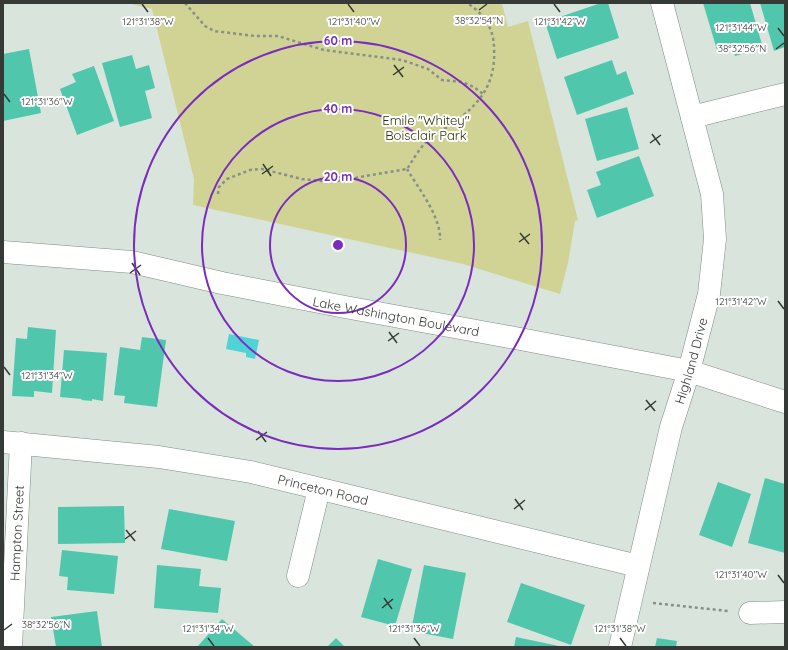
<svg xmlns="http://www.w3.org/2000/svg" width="788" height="650" font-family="Quicksand,sans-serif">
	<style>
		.park { fill: #d1d394 }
		.water { fill: #4fd3d7 }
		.building { fill: #50c7ad }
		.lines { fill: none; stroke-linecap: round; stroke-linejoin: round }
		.minor-casing { stroke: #818b84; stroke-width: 23 }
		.tertiary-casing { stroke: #818b84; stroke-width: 23 }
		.path { stroke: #88908a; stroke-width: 2.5; stroke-dasharray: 3 3; stroke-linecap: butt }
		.minor { stroke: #fff; stroke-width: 22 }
		.tertiary { stroke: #fff; stroke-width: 22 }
		.ticks { fill: none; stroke: #363a37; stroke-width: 1.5 }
		.ring { fill: none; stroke: #7b2cbf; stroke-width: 2 }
		.labels { text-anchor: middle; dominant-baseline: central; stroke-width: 4; stroke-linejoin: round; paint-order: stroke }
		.park-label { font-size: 13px; fill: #313109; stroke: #fff }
		.street-label { font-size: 13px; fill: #363a37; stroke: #fff }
		.ticks-label { font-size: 10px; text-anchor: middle; fill: #363a37; stroke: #fff; stroke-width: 4; stroke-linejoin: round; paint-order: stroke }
		.centre { fill: #7b2cbf; stroke: #fff; stroke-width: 2 }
		.ring-label { font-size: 12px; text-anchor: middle; font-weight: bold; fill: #7b2cbf; stroke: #fff; stroke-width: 4; stroke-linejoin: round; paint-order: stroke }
	</style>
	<rect width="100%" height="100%" fill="#d9e4dc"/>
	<path class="park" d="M127,3H502L508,27L528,21L578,220L575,221L568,263L560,294L463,264L193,205L194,179L152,9Z"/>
	<path class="water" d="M229,334L259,340L255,359L246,357V353L226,349Z"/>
	<path class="building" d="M601,3H608L619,38L557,59L545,22Z
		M703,3H750L763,48L735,56L732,46L717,50Z
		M760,3H785V47L774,51Z
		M29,49L41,113L3,121V54Z
		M132,55L136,69L149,65L155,88L145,91L152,118L120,127L102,63Z
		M612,60L617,75L626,71L634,94L577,115L564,77Z
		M94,66L114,121L77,135L60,89L76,82L72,74Z
		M627,107L639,149L597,161L585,119Z
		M639,156L654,196L597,218L587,190L601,185L596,172Z
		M28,327L56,330L52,393L34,391V397L12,396L16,338L27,339Z
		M142,337L166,340L157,407L124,403L125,396L114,395L120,347L140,350Z
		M64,350L107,353L103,401L92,399V401L81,400L82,399L60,397Z
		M765,478L785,484V553L748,543Z
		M718,482L751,494L732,547L699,535Z
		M124,506L125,543L58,544V507Z
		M169,509L235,521L227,561L161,549Z
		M62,550L118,556L114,594L67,590L68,577L59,576Z
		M378,559L412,569L395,626L361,617Z
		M157,565L201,569L199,586L221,588L218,613L154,608Z
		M424,565L466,573L453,639L411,631Z
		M521,583L585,605L571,645L507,622Z
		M97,611L102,647H56L51,617Z
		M222,619L255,647H197Z
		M516,637L559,646V647H514Z
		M336,638L345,647H327Z
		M657,638L677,641L676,647H655Z"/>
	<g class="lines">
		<g class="minor-casing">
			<g id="minor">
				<path d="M692,117L785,94"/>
				<path id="s1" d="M3,442L159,457L251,472L638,566"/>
				<path d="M298,576L319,489"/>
				<path d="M750,613L785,612"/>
				<path id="s2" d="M11,647L21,443"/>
				<path id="s3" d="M620,647L671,427L689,371L709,294L715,239L712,194L662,3"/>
			</g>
		</g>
		<g class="tertiary-casing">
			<g id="tertiary">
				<path id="s4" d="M3,252L132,262L222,283L345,307L515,338L689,371L785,402"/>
			</g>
		</g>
		<path class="path" d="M185,3L205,26L214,31L255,36H278L324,50L402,60L428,69L442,80L462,82L474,87L483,94
			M407,169C419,189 441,217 440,240
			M218,194L219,187L227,179L250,170L262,169L302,179L331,182L407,169C413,160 419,149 427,141C434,135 444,129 452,124C480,104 496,84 494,48C494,28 483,13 467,3
			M653,603L728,611"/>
		<use href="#minor" class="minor"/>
		<use href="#tertiary" class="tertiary"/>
	</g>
	<path class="ticks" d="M142,4L148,12M348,4L354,12M554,4L560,12M479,10L487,4M778,28L784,36M776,49L784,43M394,65L403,77M393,75L404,67M4,94L10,102M652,134L660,145M650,143L661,135M263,164L271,176M262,174L273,166M520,233L529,244M519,242L530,234M132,263L140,275M130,273L141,265M778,301L784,309M389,332L397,343M388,341L399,333M4,367L10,375M646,400L655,411M645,410L656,401M258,431L266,442M256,440L267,432M515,499L523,510M514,509L525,500M126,530L135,541M125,539L136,531M778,575L784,583M384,598L392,609M382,608L393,599M4,630L12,624M208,638L214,646M414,638L420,646M620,638L626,646"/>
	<g class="ring">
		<circle cx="338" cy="245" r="68"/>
		<circle cx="338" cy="245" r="136"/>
		<circle cx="338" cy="245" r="204"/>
	</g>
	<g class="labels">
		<g class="park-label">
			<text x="426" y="120">Emile "Whitey"<tspan x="426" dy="15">Boisclair Park</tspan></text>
		</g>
		<g class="street-label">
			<text stroke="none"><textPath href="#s4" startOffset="399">Lake Washington Boulevard</textPath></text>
			<text stroke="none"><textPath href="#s3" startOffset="295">Highland Drive</textPath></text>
			<text stroke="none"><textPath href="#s1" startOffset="324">Princeton Road</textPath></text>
			<text stroke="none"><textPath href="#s2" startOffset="114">Hampton Street</textPath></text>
		</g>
	</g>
	<g class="ticks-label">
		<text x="479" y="24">38°32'54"N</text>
		<text x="354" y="25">121°31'40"W</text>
		<text x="560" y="25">121°31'42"W</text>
		<text x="148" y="25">121°31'38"W</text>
		<text x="741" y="31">121°31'44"W</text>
		<text x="742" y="52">38°32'56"N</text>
		<text x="47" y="105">121°31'36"W</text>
		<text x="741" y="305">121°31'42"W</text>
		<text x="47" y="379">121°31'34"W</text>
		<text x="741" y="578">121°31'40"W</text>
		<text x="46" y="628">38°32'56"N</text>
		<text x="208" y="632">121°31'34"W</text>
		<text x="414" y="632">121°31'36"W</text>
		<text x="620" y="632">121°31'38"W</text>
	</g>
	<circle cx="338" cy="245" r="6" class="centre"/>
	<g class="ring-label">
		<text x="338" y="45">60 m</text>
		<text x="338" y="113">40 m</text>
		<text x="338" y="181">20 m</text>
	</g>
	<rect width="788" height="650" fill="none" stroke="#363a37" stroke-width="8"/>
</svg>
